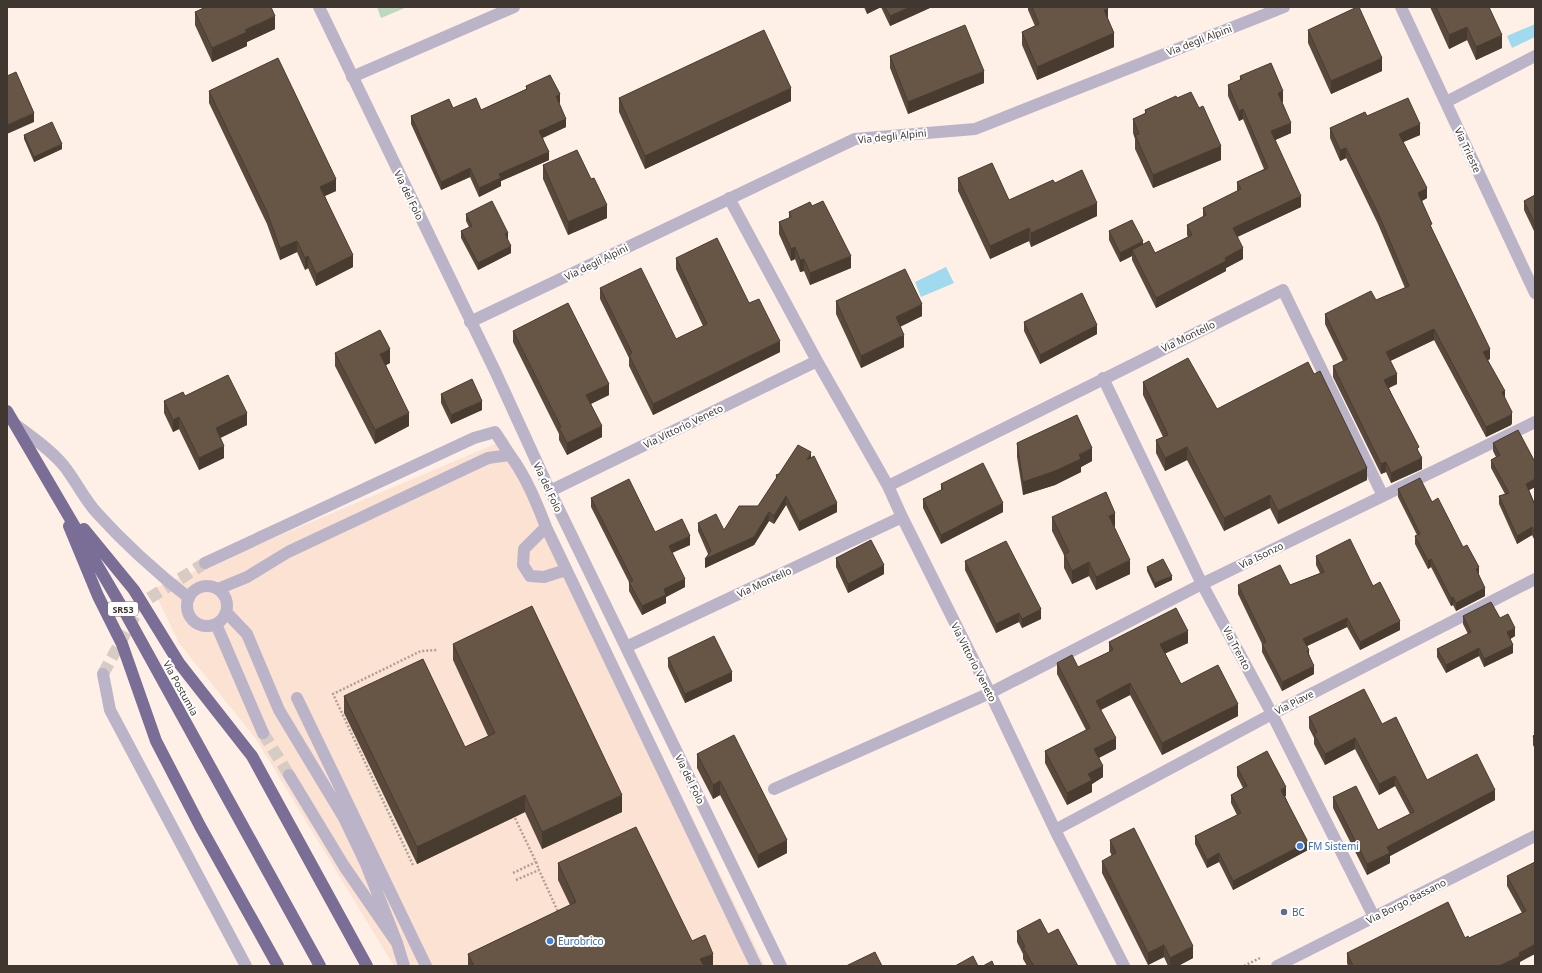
<svg xmlns="http://www.w3.org/2000/svg" width="1542" height="973" font-family="'Noto Sans',sans-serif">
	<style>
		.built { fill: #fbe2d3 }
		.green { fill: #bad9be }
		.water { fill: #a1daee }
		.lines { fill: none; stroke-linecap: round; stroke-linejoin: round }
		.minor-tunnel { stroke: #d8cbc3; stroke-width: 12; stroke-dasharray: 12 6; stroke-linecap: butt }
		.path { stroke: #aca098; stroke-width: 2.5; stroke-dasharray: 2 2; stroke-linecap: butt }
		.minor { stroke: #bbb4c9; stroke-width: 12 }
		.highway { stroke: #7a6d96; stroke-width: 12 }
		.wall { fill: #59493c }
		.shaded-wall { fill: #483c31 }
		.building { fill: #675546; stroke: #483c31 }
		.shop-dot { fill: #3f7fe0; stroke: #fff; stroke-width: 1.5 }
		.service-dot { fill: #5c6f8a; stroke: #fff; stroke-width: 1.5 }
		.labels { text-anchor: middle; dominant-baseline: central; stroke-width: 4; stroke-linejoin: round; paint-order: stroke }
		.shield { fill: #fff; stroke: #79736f; stroke-width: 1 }
		.shield-label { font-size: 9px; font-weight: bold; fill: #403731 }
		.street-label { font-size: 10px; fill: #403731; stroke: #fff }
		.shop-label { font-size: 10px; fill: #366cbe; stroke: #fff; text-anchor: start }
		.service-label { font-size: 10px; fill: #4e5e75; stroke: #fff; text-anchor: start }
	</style>
	<rect width="100%" height="100%" fill="#fef0e7"/>
	<path class="built" d="M507,439L765,966H394L256,739L179,643L153,589Z"/>
	<path class="green" d="M377,7H407L381,18Z"/>
	<path class="water" d="M1535,24V37L1512,48L1507,36Z
		M946,267L954,283L921,297L915,282Z"/>
	<g class="lines">
		<path class="minor-tunnel" d="M103,674L142,603L205,563
			M263,733L289,775"/>
		<path class="path" d="M536,862L539,870
			M413,865L333,694L421,651L437,650
			M513,873L536,862L514,816
			M516,880L539,870L559,914
			M1244,966L1260,958"/>
		<path class="minor" d="M319,7L496,373L550,491L781,966
			M1401,7L1535,293
			M352,77L514,7
			M1446,102L1535,56
			M729,198L817,361L888,486L902,517L990,693L1055,830L1124,966
			M470,322L855,139L975,129L1284,7
			M1103,378L1202,584L1272,714L1374,917
			M16,425C32,437 51,450 64,466C76,481 84,499 97,513C125,544 156,572 189,598
			M888,486L1283,290L1383,496
			M550,491L817,361
			M546,527L524,549L523,565L530,576L544,577L566,570
			M205,563L474,438L495,432L510,455
			M187 606a20 20 0 1 1 40 0a20 20 0 1 1-40 0Z
			M218,589L247,577L288,552L488,458L510,455C526,477 536,501 546,527L756,966
			M226,612L247,634L279,710L344,818L366,864L397,943
			M216,624L263,733
			M626,647L902,517
			M103,674L110,710L246,966
			M297,698L426,966
			M289,775L344,866L397,943L404,966
			M774,789L990,693L1202,584L1535,422
			M1055,830L1272,714L1535,579
			M1277,966L1535,836"/>
		<path class="highway" d="M7,411L126,614L320,966
			M69,526L98,596L122,644L156,741L200,826L278,966
			M84,529L134,590L179,663L252,756L367,966"/>
	</g>
	<path class="wall" d="M864,7H932L890,26L881,7L867,14Z
		M1028,7H1107L1108,19L1114,47L1037,80L1022,45V32L1035,26L1028,10Z
		M1430,7H1489L1502,48L1476,60L1467,40L1449,49Z
		M195,12L275,29L247,42V46L212,62L195,25Z
		M1308,30L1382,71L1331,94L1308,43Z
		M890,56L984,83L908,114L890,68Z
		M1240,76L1283,102H1282L1291,133L1275,140L1301,207L1237,237L1243,259L1226,268V271L1156,308L1132,260V256L1120,262L1109,240V231L1143,245L1155,253L1188,237L1187,235V225L1203,217V208L1237,191V182L1264,169L1243,119L1239,121L1228,96V85L1240,80Z
		M526,86L560,103H559L566,127L543,138L549,160L501,181V186L479,197L470,177L441,190L411,124V116L453,108L481,110L526,89Z
		M209,91L336,191L325,196L353,267L316,286L308,268L305,270L297,252L280,260L267,224L209,103Z
		M619,98L791,101L645,169L619,112Z
		M1177,98L1199,108L1221,160L1153,188L1135,149V139L1133,133V119L1145,114V110Z
		M1367,116L1420,135L1403,142L1427,198L1422,201L1432,229L1490,359L1488,360L1505,398L1512,423L1511,425L1486,437L1434,340L1390,361L1397,384L1389,388L1419,453L1422,469L1391,483L1386,472L1381,474L1333,377V366L1343,361L1325,324V314L1376,300L1405,288L1378,224L1346,158L1340,161L1330,138V128Z
		M24,135L62,149L34,162L24,139Z
		M543,165L591,179L607,218L568,235L543,179Z
		M958,178L1009,200L1055,183L1097,216L1031,247L1029,241L990,259L958,191Z
		M1535,195V233L1524,210V201Z
		M812,206L851,268L810,285L804,271L800,272L795,259L791,261L779,234V222L789,218V212Z
		M466,214L511,253L478,270L461,238V231L469,227L466,221Z
		M676,258L749,303L780,352L653,415L629,366V358L600,299V288L676,339L703,326L676,269Z
		M836,301L922,316L900,326L904,347L861,368L836,314Z
		M1024,322L1097,334L1040,364L1024,331Z
		M513,331L609,395L591,404L602,437L567,455L559,440V434L513,342Z
		M335,353L390,363L386,365L409,426L375,444L335,366Z
		M1143,382L1217,409L1367,480L1278,524L1270,508L1224,531L1187,460L1165,471L1156,453V440L1163,437L1143,395Z
		M441,394L482,410L451,424L441,403Z
		M185,396L247,425L220,438L224,458L199,470L179,429L173,432L164,413V401Z
		M1017,443L1092,461L1081,467V472L1055,485L1023,495L1017,457Z
		M1493,443L1535,462V487L1529,490L1535,505V541L1532,535L1517,544L1499,504V496L1505,494L1491,468V460L1496,457L1493,451Z
		M811,458L837,512L799,531L786,505L774,524L769,521L754,545L705,568L708,554L698,531V523L724,530L758,506L776,479V475Z
		M941,484L1003,512L941,544L923,508V499L941,490Z
		M1398,489L1463,547L1479,575L1485,596L1456,611L1453,605L1451,606L1431,567L1428,569L1415,544V536L1417,535L1398,497Z
		M591,498L655,532L690,545L672,553L685,587L666,597V603L642,615L629,591V582L591,507Z
		M1052,517L1115,526L1114,527L1130,574L1096,590L1089,576L1072,584L1064,568V555L1052,531Z
		M1316,556L1373,586L1400,630L1360,650L1347,627L1307,646L1314,674L1282,691L1262,652V644L1238,594V585H1290L1320,573L1316,565Z
		M836,558L884,574L848,593L836,567Z
		M965,561L1041,619L1022,628L1019,622L996,633L965,570Z
		M1147,567L1172,580L1155,588L1147,571Z
		M1463,616L1500,618L1515,636L1510,639L1513,653L1484,667L1479,656L1446,673L1437,657V649L1468,634L1463,624Z
		M1109,642L1188,643L1165,653L1181,684L1238,716L1162,755L1130,695L1101,710L1116,749L1099,758L1103,777L1092,784V792L1067,805L1045,763V751L1086,730L1057,674V663L1078,667L1109,652Z
		M453,644L622,812L542,849L525,812L417,864L344,713V696L465,747L488,736L453,660Z
		M668,658L732,681L685,703L668,667Z
		M1309,717L1382,724L1427,780L1495,800L1390,856V863L1367,875L1333,808V797L1378,830L1410,814L1395,786L1379,795L1355,749L1325,765L1314,744V738L1309,728Z
		M1535,734V749L1533,745V736Z
		M697,754L787,853L758,868L720,795L713,799L697,768Z
		M1237,767L1286,796H1285L1308,850L1233,890L1219,862L1207,868L1195,844V836L1237,815L1231,803V795L1243,788L1237,776Z
		M1110,840L1193,958L1178,966H1168L1164,957L1148,965L1102,873V861L1112,856L1110,852Z
		M1535,862L1520,962V966H1348L1347,963V953L1465,938H1469L1522,913L1507,886V876Z
		M558,863L692,941L713,966H468V954L570,905L558,880Z
		M1017,931L1048,934L1078,966H1027L1023,959V954L1017,942Z"/>
	<path class="shaded-wall" d="M867,7H881L867,14Z
		M910,7H932L890,26V16Z
		M1108,9V22L1104,10Z
		M275,16V29L247,42V46L212,62V48L245,30Z
		M1467,27V40L1449,49V35Z
		M1114,33V47L1037,80V67Z
		M1502,35V48L1476,60V47Z
		M1382,58V71L1331,94V81Z
		M984,71V83L908,114V102Z
		M791,88V101L645,169V156Z
		M1283,91V102L1278,104V93Z
		M560,94V103L556,105V96Z
		M1243,109V119L1239,121V111Z
		M34,113V122L7,134V125Z
		M566,119V127L539,139V131Z
		M1291,123V133L1271,142V131Z
		M1420,124V135L1399,144V134Z
		M62,144V149L34,162V157Z
		M1221,146V160L1153,188V175Z
		M1346,148V158L1340,161V150Z
		M549,152V160L501,181V186L479,197V188L499,174Z
		M470,168V177L441,190V182Z
		M336,179V191L320,198V187Z
		M1427,188V198L1418,203V193Z
		M1301,196V207L1233,239V228Z
		M1097,203V216L1031,247V233Z
		M607,205V218L568,235V222Z
		M1029,228V241L990,259V246Z
		M508,233V240L505,234Z
		M297,241V252L280,260V248Z
		M1143,241V250H1132V256L1120,262V253Z
		M511,246V253L478,270V263Z
		M795,247V259L791,261V249Z
		M1243,248V259L1226,268V271L1156,308V298L1225,258Z
		M353,255V267L316,286V274Z
		M308,256V268L305,270V258Z
		M851,256V268L810,285V273Z
		M804,259V271L800,272V260Z
		M922,304V316L896,329V317Z
		M1097,325V334L1040,364V355Z
		M1434,329V340L1386,363V352Z
		M904,335V347L861,368V356Z
		M780,341V352L653,415V404Z
		M390,349V363L380,368V354Z
		M1490,349V359L1483,362V352Z
		M1397,374V384L1384,390V380Z
		M609,384V395L586,406V395Z
		M1505,391V401L1502,392Z
		M482,401V410L451,424V415Z
		M1512,412V423L1511,425L1486,437V427Z
		M247,413V425L216,440V428Z
		M409,413V426L375,444V430Z
		M179,417V429L173,432V420Z
		M602,426V437L567,455V443Z
		M224,446V458L199,470V458Z
		M1187,447V460L1165,471V458Z
		M1092,448V461L1081,467V472L1055,485L1023,495V482Z
		M811,452V461L807,460Z
		M1422,458V469L1391,483V473Z
		M1386,462V472L1381,474V464Z
		M1367,468V480L1278,524V511Z
		M1535,479V487L1526,492V484Z
		M1270,495V508L1224,531V518Z
		M786,496V505L774,524V516Z
		M837,503V512L799,531V522Z
		M1003,503V512L941,544V535Z
		M769,512V521L754,545L705,568V559Z
		M1115,513V526L1109,529V516Z
		M1532,527V535L1517,544V536Z
		M690,536V545L669,554V546Z
		M1431,559V567L1428,569V561Z
		M1130,560V574L1096,590V577Z
		M1089,562V576L1072,584V571Z
		M884,565V574L848,593V584Z
		M1479,567V575L1476,569Z
		M1172,576V580L1155,588V583Z
		M685,579V587L666,597V603L642,615V606L664,589Z
		M1485,588V596L1456,611V603Z
		M1453,597V605L1451,606V598Z
		M1041,609V619L1022,628V619Z
		M1019,613V622L996,633V624Z
		M1347,618V627L1303,648V639Z
		M1400,621V630L1360,650V642Z
		M1515,628V636L1507,641V632Z
		M1188,631V643L1160,656V644Z
		M1513,645V653L1484,667V659Z
		M1479,648V656L1446,673V665Z
		M1309,650V659L1307,651Z
		M1314,666V674L1282,691V682Z
		M732,672V681L685,703V694Z
		M1130,683V695L1096,712V701Z
		M1238,704V716L1162,755V743Z
		M1116,738V749L1094,760V749Z
		M1355,738V749L1325,765V754Z
		M1103,766V777L1092,784V792L1067,805V793L1088,774Z
		M1395,776V786L1379,795V784Z
		M720,781V795L713,799V785Z
		M1286,787V796L1281,798V790Z
		M1495,790V800L1390,856V863L1367,875V864L1387,847Z
		M525,795V812L417,864V847Z
		M622,795V812L542,849V832Z
		M787,840V853L758,868V855Z
		M1308,842V850L1233,890V881Z
		M1219,853V862L1207,868V860Z
		M1535,944V954L1520,962V966H1499L1519,953Z
		M1164,945V957L1148,965V953Z
		M1193,946V958L1178,966H1170V958Z
		M713,954V966H700V959Z"/>
	<path class="building" d="M206,7H271L275,16L245,30L247,32L212,48L195,12Z
		M885,7H910L890,16Z
		M1032,7H1107L1108,9L1104,10L1114,33L1037,67L1022,32L1039,24Z
		M1357,7H1359L1382,58L1331,81L1308,30Z
		M1436,7H1489L1502,35L1476,47L1467,27L1449,35Z
		M965,25L984,71L908,102L890,56Z
		M764,30L791,88L645,156L619,98Z
		M278,58L336,179L320,187L353,255L316,274L308,256L305,258L297,241L280,248L267,212L209,91Z
		M1271,63L1283,91L1278,93L1291,123L1271,131L1301,196L1233,228L1243,248L1225,258L1226,261L1156,298L1132,250L1149,241L1155,253L1192,235L1187,225L1206,215L1203,208L1241,189L1237,182L1268,168L1243,109L1239,111L1228,85L1242,79L1240,76Z
		M16,72L34,113L7,125V76Z
		M550,75L560,94L556,96L566,119L539,131L549,152L499,174L501,178L479,188L470,168L441,182L411,116L449,99L453,108L476,98L481,110L527,89L526,86Z
		M1191,92L1199,108L1203,106L1221,146L1153,175L1135,135L1139,134L1133,119L1146,113L1145,110L1176,96L1177,98Z
		M1408,98L1420,124L1399,134L1427,188L1418,193L1432,224L1430,225L1490,349L1483,352L1505,391L1502,392L1512,412L1511,415L1486,427L1434,329L1386,352L1397,374L1384,380L1419,447L1417,449L1422,458L1391,473L1386,462L1381,464L1333,366L1347,359L1325,314L1371,291L1376,300L1409,286L1378,213L1346,148L1340,150L1330,128L1365,112L1367,116Z
		M52,122L62,144L34,157L24,135Z
		M577,150L591,179L594,178L607,205L568,222L543,165Z
		M992,163L1009,200L1053,180L1055,183L1082,170L1097,203L1031,233L1029,228L990,246L958,178Z
		M1535,195V224L1524,201Z
		M492,201L508,233L505,234L511,246L478,263L461,231L472,226L466,214Z
		M823,201L851,256L810,273L804,259L800,260L795,247L791,249L779,222L791,217L789,212L810,202L812,206Z
		M1132,220L1143,241L1120,253L1109,231Z
		M717,238L749,303L759,299L780,341L653,404L629,355L632,353L600,288L641,268L676,339L707,324L676,258Z
		M905,269L922,304L896,317L904,335L861,356L836,301Z
		M1082,293L1097,325L1040,355L1024,322Z
		M568,303L609,384L586,395L602,426L567,443L559,428L561,427L513,331Z
		M380,330L390,349L380,354L409,413L375,430L335,353Z
		M1188,358L1217,409L1308,362L1314,374L1320,371L1367,468L1278,511L1270,495L1224,518L1187,447L1165,458L1156,440L1168,435L1143,382Z
		M228,375L247,413L216,428L224,446L199,458L179,417L173,420L164,401L183,392L185,396Z
		M472,379L482,401L451,415L441,394Z
		M1077,415L1092,448L1079,454L1081,459L1055,471L1023,482L1017,443Z
		M1518,430L1535,462V479L1526,484L1535,505V533L1532,527L1517,536L1499,496L1509,493L1491,460L1500,455L1493,443Z
		M798,445L811,452L807,460L814,456L837,503L799,522L786,496L774,516L769,512L754,537L705,559L711,551L698,523L716,514L724,530L739,506H758L777,477L776,475L779,474Z
		M983,463L1003,503L941,535L923,499L943,489L941,484Z
		M1420,478L1432,502L1438,498L1463,547L1467,545L1479,567L1476,569L1485,588L1456,603L1453,597L1451,598L1431,559L1428,561L1415,536L1420,534L1398,489Z
		M629,479L655,532L682,519L690,536L669,546L685,579L664,589L666,595L642,606L629,582L633,581L591,498Z
		M1106,492L1115,513L1109,516L1130,560L1096,577L1089,562L1072,571L1064,554L1069,552L1052,517Z
		M1350,539L1373,586L1380,582L1400,621L1360,642L1347,618L1303,639L1309,650L1307,651L1314,666L1282,682L1262,644L1266,642L1238,585L1280,565L1290,585L1324,572L1316,556Z
		M871,540L884,565L848,584L836,558Z
		M1006,541L1041,609L1022,619L1019,613L996,624L965,561Z
		M1163,559L1172,576L1155,583L1147,567Z
		M1491,602L1500,618L1508,614L1515,628L1507,632L1513,645L1484,659L1479,648L1446,665L1437,649L1471,632L1463,616Z
		M532,606L622,795L542,832L525,795L417,847L344,696L423,659L465,747L495,733L453,644Z
		M1176,608L1188,631L1160,644L1181,684L1218,665L1238,704L1162,743L1130,683L1096,701L1116,738L1094,749L1103,766L1088,774L1092,780L1067,793L1045,751L1090,728L1057,663L1072,655L1078,667L1113,650L1109,642Z
		M714,636L732,672L685,694L668,658Z
		M1364,689L1382,724L1396,717L1427,780L1477,754L1495,790L1387,847L1390,853L1367,864L1333,797L1356,786L1378,830L1414,812L1395,776L1379,784L1355,738L1325,754L1314,734L1317,732L1309,717Z
		M1535,734V740L1533,736Z
		M734,735L787,840L758,855L720,781L713,785L697,754Z
		M1267,751L1286,787L1281,790L1308,842L1233,881L1219,853L1207,860L1195,836L1241,813L1231,795L1247,786L1237,767Z
		M636,827L692,941L705,935L713,954L700,959L704,966H474L468,954L576,902L558,863Z
		M1134,828L1193,946L1170,958L1164,945L1148,953L1102,861L1116,853L1110,840Z
		M1535,862V944L1519,953L1520,956L1499,966H1353L1347,953L1448,902L1465,938L1468,936L1469,938L1526,911L1507,876Z
		M1040,919L1048,934L1058,929L1078,966H1034L1023,948L1025,947L1017,931Z
		M875,952L882,966H846Z
		M973,956L978,966H955Z
		M992,961L994,966H983Z"/>
	<g class="shop-dot">
		<circle cx="1300" cy="846" r="4"/>
		<circle cx="550" cy="941" r="4"/>
	</g>
	<circle class="service-dot" cx="1284" cy="912" r="4"/>
	<g class="labels">
		<rect class="shield" x="108" y="602" width="30" height="14" rx="3"/>
		<g class="shield-label">
			<text x="123" y="609">SR53</text>
		</g>
		<g class="street-label">
			<text transform="translate(1199 40) rotate(-21)">Via degli Alpini</text>
			<text transform="translate(892 136) rotate(-6)">Via degli Alpini</text>
			<text transform="translate(1468 150) rotate(65)">Via Trieste</text>
			<text transform="translate(409 195) rotate(64)">Via del Folo</text>
			<text transform="translate(596 262) rotate(-26)">Via degli Alpini</text>
			<text transform="translate(1188 336) rotate(-26)">Via Montello</text>
			<text transform="translate(683 426) rotate(-26)">Via Vittorio Veneto</text>
			<text transform="translate(548 487) rotate(65)">Via del Folo</text>
			<text transform="translate(1261 555) rotate(-26)">Via Isonzo</text>
			<text transform="translate(764 582) rotate(-25)">Via Montello</text>
			<text transform="translate(1237 648) rotate(62)">Via Trento</text>
			<text transform="translate(974 662) rotate(63)">Via Vittorio Veneto</text>
			<text transform="translate(181 688) rotate(61)">Via Postumia</text>
			<text transform="translate(1294 702) rotate(-27)">Via Piave</text>
			<text transform="translate(690 779) rotate(64)">Via del Folo</text>
			<text transform="translate(1406 901) rotate(-27)">Via Borgo Bassano</text>
		</g>
		<g class="shop-label">
			<text x="1308" y="846">FM Sistemi</text>
			<text x="558" y="941">Eurobrico</text>
		</g>
		<g class="service-label">
			<text x="1292" y="912">BC</text>
		</g>
	</g>
	<rect width="1542" height="973" fill="none" stroke="#403731" stroke-width="16"/>
</svg>
